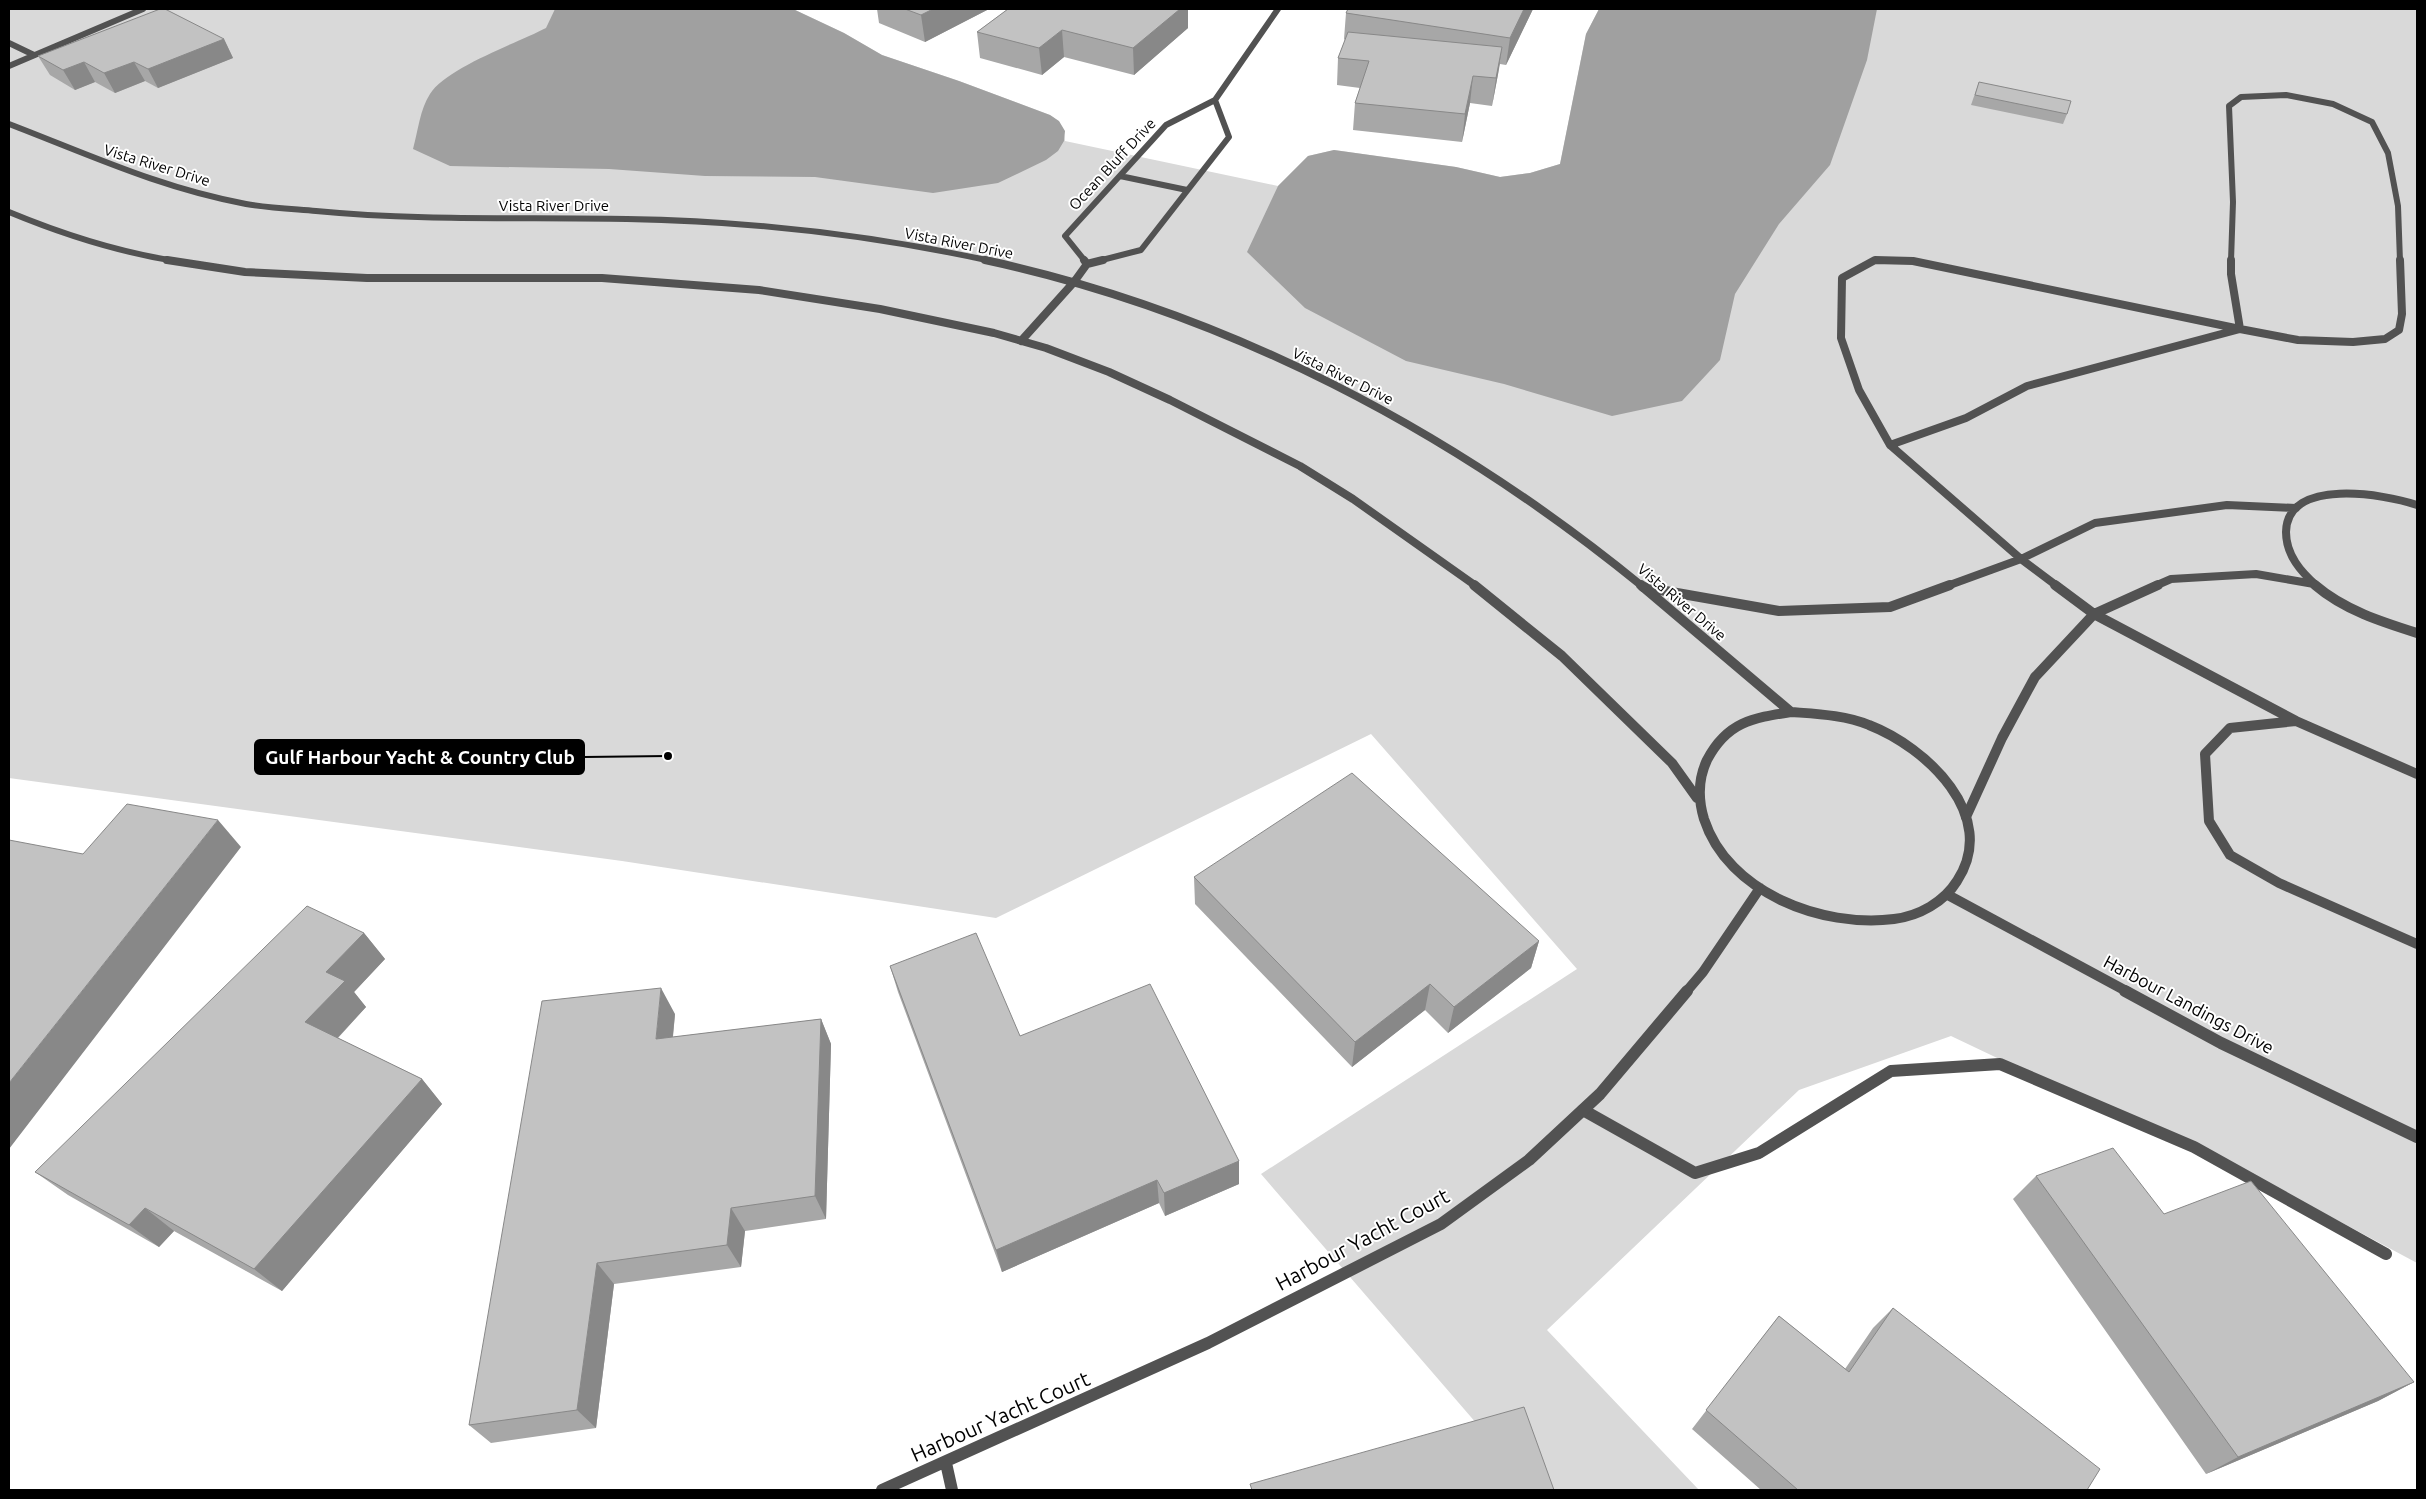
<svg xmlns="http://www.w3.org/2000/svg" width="2426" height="1499" font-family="Ubuntu,sans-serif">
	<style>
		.green { fill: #d9d9d9 }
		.water { fill: #a0a0a0 }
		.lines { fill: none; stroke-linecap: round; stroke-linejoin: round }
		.service-far3 { stroke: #525252; stroke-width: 6 }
		.service-far2 { stroke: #525252; stroke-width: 8 }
		.service-far1 { stroke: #525252; stroke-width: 10 }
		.service { stroke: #525252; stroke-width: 12 }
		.minor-far3 { stroke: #525252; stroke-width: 6 }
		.minor-far2 { stroke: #525252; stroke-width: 8 }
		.minor-far1 { stroke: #525252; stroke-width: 10 }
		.minor { stroke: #525252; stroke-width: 12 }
		.wall { fill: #a7a7a7 }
		.shaded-wall { fill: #888 }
		.building { fill: #c2c2c2; stroke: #888 }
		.labels { text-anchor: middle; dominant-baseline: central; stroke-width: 4; stroke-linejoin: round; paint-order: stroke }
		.far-street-label { font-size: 15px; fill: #000; stroke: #fff }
		.street-label { font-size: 18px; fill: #000; stroke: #fff }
		.near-street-label { font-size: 21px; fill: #000; stroke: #fff }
		.leader { fill: none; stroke: #000; stroke-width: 2 }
		.callout-dot { fill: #000; stroke: #fff; stroke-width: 2 }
		.callout { fill: #000; stroke: #000; stroke-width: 2 }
		.callout-label { font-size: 19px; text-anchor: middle; font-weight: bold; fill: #fff }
	</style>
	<rect width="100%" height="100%" fill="#fff"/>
	<path class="green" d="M9,9H793L844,33L882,55L959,81L1050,115C1061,122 1064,128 1065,141L1278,186L1308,156L1334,150L1456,167L1500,177L1530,173L1560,164L1586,34L1599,9H2417V1263L2337,1220L1951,1036L1799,1090L1547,1330L1699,1490H1534L1261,1174L1577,969L1371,734L996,918L622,861L9,778Z"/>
	<path class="water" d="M555,9H793L844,33L882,55L959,81L1050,115L1059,121L1065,131L1064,141L1058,151L1046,160L998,183L933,193L815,177L705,176L609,169L450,166L413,149C418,131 420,109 430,94C446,68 517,43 546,28Z
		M1599,9H1877L1867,60L1830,165L1779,224L1735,294L1720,360L1682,401L1612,416L1504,384L1406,361L1305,308L1247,252L1278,186L1308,156L1334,150L1456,167L1500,177L1530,173L1560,164L1586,34Z"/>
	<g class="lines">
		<path class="service-far3" d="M9,43L34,55
			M9,66L143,9
			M1873,261H1913
			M2231,261L2233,202L2229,106L2241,97L2286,95L2333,104L2372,122L2388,153L2398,206L2400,261"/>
		<path class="service-far2" d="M2231,260V274L2240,329
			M2240,329L2298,340L2353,342L2385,339L2399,330L2402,314L2400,260
			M1890,445L2021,559L2057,586
			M1890,445L1859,390L1841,338L1842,278L1875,260L1913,261L2240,329
			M1890,445L1966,418L2027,386L2240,329
			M1947,586L2021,559L2095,523L2227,505L2296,508
			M2155,586L2171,579L2256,574L2314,584
			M2317,586C2301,572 2286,555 2286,532C2287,477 2384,494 2417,505"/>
		<path class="service-far1" d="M2055,585L2094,614L2296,721L2417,774
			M2315,585C2344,610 2382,622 2417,633
			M1643,587L1779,611L1890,607L1950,585
			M2296,721L2230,728L2205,754L2209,821L2230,855L2279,883L2417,944
			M1966,817L2002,738L2035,677L2094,614L2158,585"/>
		<path class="service" d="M1583,1110L1695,1173L1759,1153L1891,1071L2000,1064L2194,1147L2386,1254"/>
		<path class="minor-far3" d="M9,124C90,155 160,188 246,204C269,208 293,209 316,211C420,221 524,217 627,219C749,221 872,235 991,261
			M1120,176L1187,190
			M9,212C62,234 118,252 175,261
			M1085,261L1065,236L1166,125L1215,100L1278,9
			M1098,261L1141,250L1229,137L1215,100"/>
		<path class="minor-far2" d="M167,260L245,272L367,278H602L759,290L880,309L994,333L1046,348L1109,372L1170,400L1300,466L1353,499L1476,586
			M985,260C1227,312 1451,430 1642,586
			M1084,260L1087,264
			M1021,341L1074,282L1087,264L1103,260"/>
		<path class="minor-far1" d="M1474,585L1562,656L1672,763L1697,798
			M1641,585L1791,712
			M1791,712C1817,714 1845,715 1869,725C1926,747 2000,816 1957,881C1944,902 1919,916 1894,919C1822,928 1728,893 1704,819C1698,799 1698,779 1707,760C1727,722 1752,718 1791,712Z
			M1948,895L2128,992
			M1686,992L1703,972L1760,888"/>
		<path class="minor" d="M2125,991L2221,1043L2417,1137
			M946,1463L952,1490
			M882,1490L1208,1343L1441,1224L1529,1160L1600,1094L1687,991"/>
	</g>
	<path class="wall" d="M877,9H989L925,42L879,23Z
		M1008,9H1188V28L1134,75L1064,57L1042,75L980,58L977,32Z
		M1348,9H1533L1506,65L1500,64L1492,106L1470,103L1462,142L1353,130L1355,103L1360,88L1337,85L1338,58L1345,40L1344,39L1346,13Z
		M224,39L233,58L158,88L145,81L115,93L95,82L75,90L50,75L38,56Z
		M1979,82L2067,114L2063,124L1971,105Z
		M1194,877L1539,941L1531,968L1448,1033L1425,1010L1352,1067L1195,904Z
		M364,933L385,959L354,992L366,1007L338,1038L422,1079L442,1104L282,1291L174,1231L159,1247L68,1195L35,1172Z
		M890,966L1020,1036L1239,1161V1184L1165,1216L1159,1203L1002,1272L898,992Z
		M675,1014L673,1037L821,1019L831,1044L826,1219L745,1231L741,1267L614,1284L596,1428L491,1443L469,1425Z
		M2036,1176L2164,1214L2414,1382L2378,1401L2206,1474L2013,1199Z
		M1893,1308L2087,1490H1761L1692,1429L1779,1316L1845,1369L1873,1328Z"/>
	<path class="shaded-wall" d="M933,9H989L925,42L921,15Z
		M1180,9H1188V28L1134,75L1133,48Z
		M1524,9H1533L1506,65L1510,38Z
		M1062,30L1064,57L1042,75L1039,48Z
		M224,39L233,58L158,88L148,69Z
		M1502,47L1498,74L1492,106L1496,78Z
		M84,62L95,82L75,90L63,70Z
		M134,62L145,81L115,93L104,73Z
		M1473,76L1470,103L1462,142L1465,114Z
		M218,820L241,847L9,1149V1083Z
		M364,933L385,959L354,992L366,1007L329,1047L305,1022L326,972Z
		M1539,941L1531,968L1448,1033L1454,1007Z
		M1430,984L1425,1010L1352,1067L1355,1042Z
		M661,988L675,1014L670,1064L656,1039Z
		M821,1019L831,1044L826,1219L815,1196Z
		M422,1079L442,1104L282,1291L254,1269Z
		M1239,1161V1184L1165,1216L1164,1193Z
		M1157,1180L1159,1203L1002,1272L996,1250Z
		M145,1208L174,1231L159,1247L129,1225Z
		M731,1208L745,1231L741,1267L727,1245Z
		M597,1263L614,1284L596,1428L577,1410Z
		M2414,1382L2378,1401L2206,1474L2238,1457Z"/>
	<path class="building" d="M160,9H165L224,39L148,69L134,62L104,73L84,62L63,70L38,56Z
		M905,9H933L921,15Z
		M1008,9H1180L1133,48L1062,30L1039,48L977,32Z
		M1348,9H1524L1510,38L1346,13Z
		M1348,32L1502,47L1496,78L1473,76L1465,114L1355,103L1369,61L1338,58Z
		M1979,82L2071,101L2067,114L1975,95Z
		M1352,773L1539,941L1454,1007L1430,984L1355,1042L1194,877Z
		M127,804L218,820L9,1083V840L83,854Z
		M307,906L364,933L326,972L345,981L305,1022L422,1079L254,1269L145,1208L129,1225L35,1172Z
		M976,933L1020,1036L1150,984L1239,1161L1164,1193L1157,1180L996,1250L890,966Z
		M661,988L656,1039L821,1019L815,1196L731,1208L727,1245L597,1263L577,1410L469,1425L542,1001Z
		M2113,1148L2164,1214L2251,1181L2414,1382L2238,1457L2036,1176Z
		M1893,1308L2100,1469L2087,1490H1798L1706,1410L1779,1316L1849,1372Z
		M1524,1407L1554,1490H1252L1250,1484Z"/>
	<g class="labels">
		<g class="far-street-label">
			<text transform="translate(1112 164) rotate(-47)">Ocean Bluff Drive</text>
			<text transform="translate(157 165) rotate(17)">Vista River Drive</text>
			<text x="554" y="205">Vista River Drive</text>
			<text transform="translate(959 243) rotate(11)">Vista River Drive</text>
			<text transform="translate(1343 376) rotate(26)">Vista River Drive</text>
			<text transform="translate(1682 602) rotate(40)">Vista River Drive</text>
		</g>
		<g class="street-label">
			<text transform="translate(2189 1004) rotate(28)">Harbour Landings Drive</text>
		</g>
		<g class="near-street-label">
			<text transform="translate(1362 1239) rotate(-28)">Harbour Yacht Court</text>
			<text transform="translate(1000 1416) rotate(-24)">Harbour Yacht Court</text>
		</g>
	</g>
	<path class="leader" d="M668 756L584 757"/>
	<circle class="callout-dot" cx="668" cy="756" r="5"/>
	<rect class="callout" x="255" y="740" width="329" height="34" rx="5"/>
	<g class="callout-label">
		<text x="420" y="764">Gulf Harbour Yacht &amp; Country Club</text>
	</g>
	<rect width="2426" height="1499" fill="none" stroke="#000000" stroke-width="20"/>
</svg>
